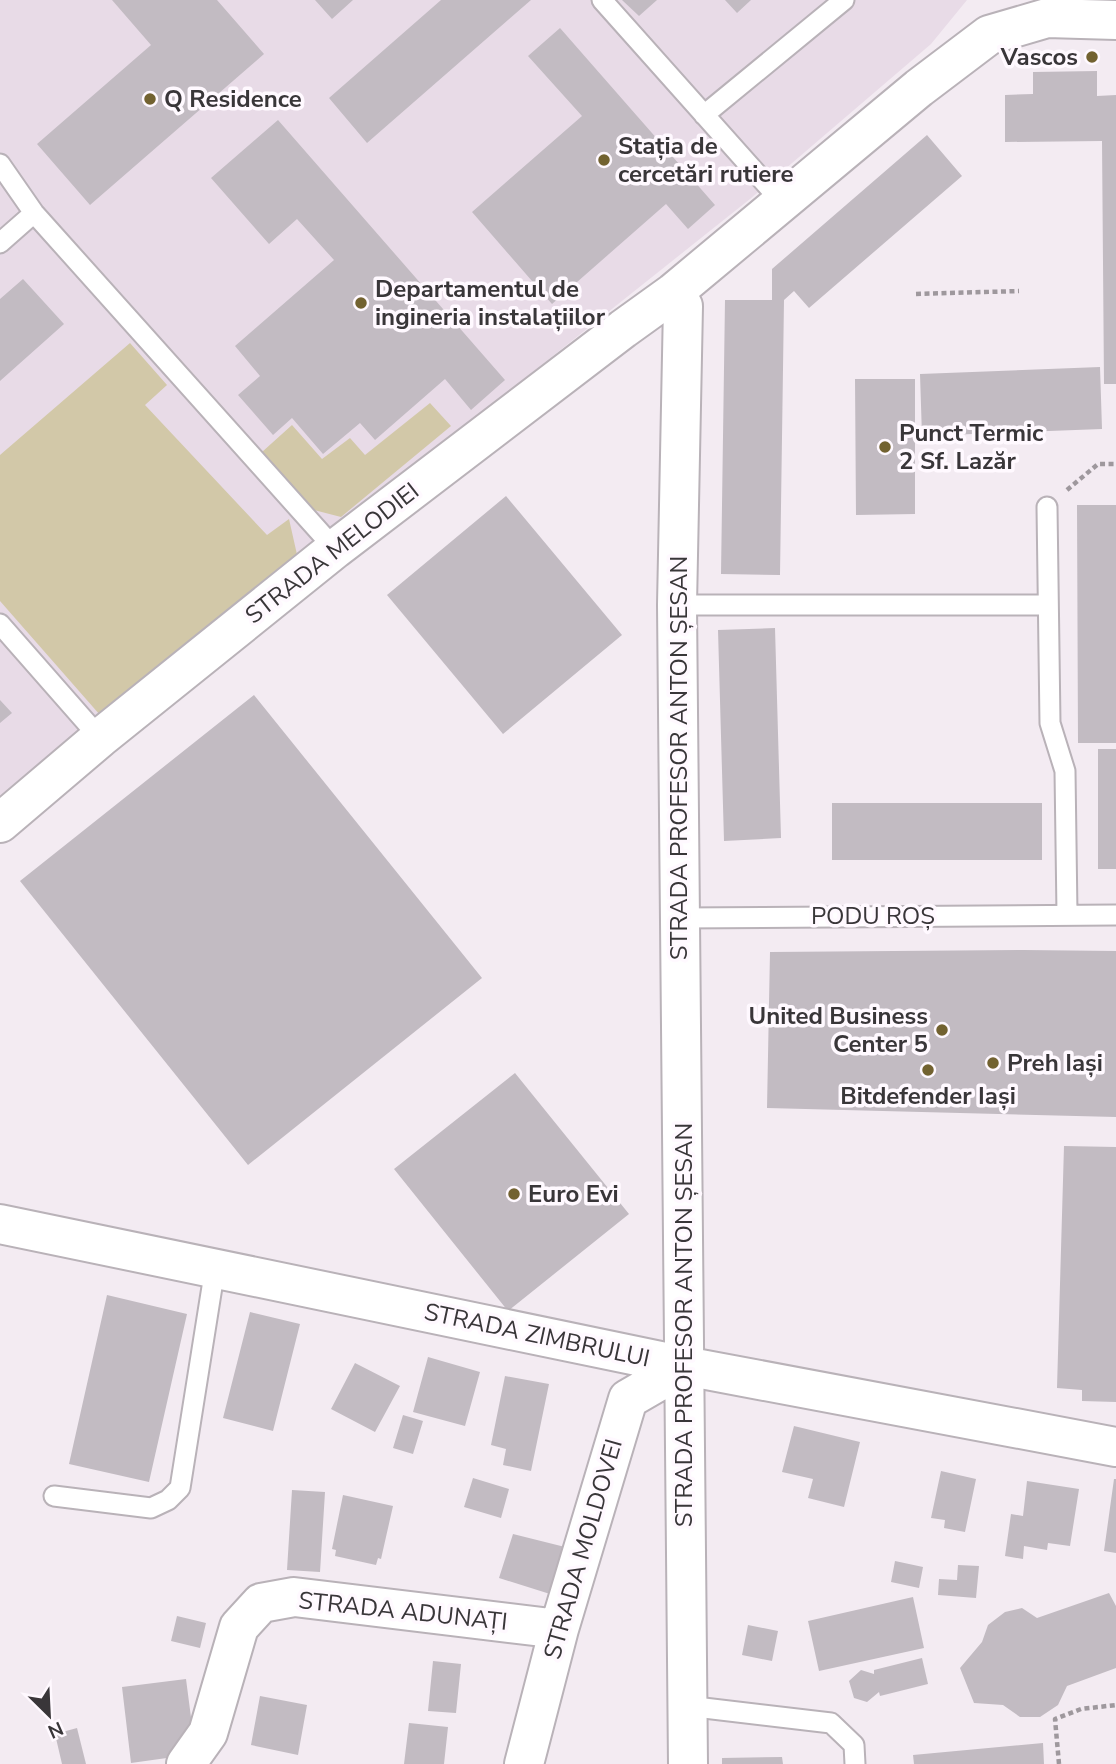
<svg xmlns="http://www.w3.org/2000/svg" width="1116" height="1764" font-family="'Nunito Sans',sans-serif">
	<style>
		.built { fill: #e8dbe7 }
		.green { fill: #d2c8a8 }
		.building { fill: #c2bbc2 }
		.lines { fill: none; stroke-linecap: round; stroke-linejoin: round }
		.lane-casing { stroke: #b9b2b8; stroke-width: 23 }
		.street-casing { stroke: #b9b2b8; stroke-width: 42 }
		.path { stroke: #9e989d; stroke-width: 4.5; stroke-dasharray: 5 3.5; stroke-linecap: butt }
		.lane { stroke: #fff; stroke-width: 19 }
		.street { stroke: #fff; stroke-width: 38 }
		.poi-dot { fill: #726230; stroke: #fff9ff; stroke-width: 2.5 }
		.labels { text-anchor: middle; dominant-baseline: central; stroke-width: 7; stroke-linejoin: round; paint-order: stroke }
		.poi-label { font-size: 24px; font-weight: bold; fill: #393639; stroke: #fff9ff; text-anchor: start }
		.street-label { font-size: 24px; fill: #393639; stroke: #fff9ff }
	</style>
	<rect width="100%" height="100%" fill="#f3ebf2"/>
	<path class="built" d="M0,0H967L931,44L750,199L298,559L0,803Z"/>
	<path class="green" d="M130,343L167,385L145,405L267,535L289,519L298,559L100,715L0,601V455Z
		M430,403L451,426L341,517L314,510L262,452L292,425L322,459L350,438L365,455Z"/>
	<path class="building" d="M112,0H217L264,54L90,205L37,144L151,45Z
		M315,0H353L332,19Z
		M441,0H531L367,143L329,98Z
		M622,0H657L639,16Z
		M725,0H751L737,13Z
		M560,28L715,205L688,229L666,204L552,304L472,212L582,116L528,56Z
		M1097,71V96L1116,95V384H1104L1102,141L1005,142V95L1033,94V72Z
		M278,120L505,380L471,410L445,379L375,440L360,423L323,454L292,418L273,435L238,395L260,376L235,346L334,260L297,219L269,244L211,178Z
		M927,135L962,176L809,308L794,291L784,300L780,575L721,574L725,300H772V269Z
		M23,279L64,324L0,381V299Z
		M1100,367L1102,429L922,436L920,374Z
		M855,379H915V514L856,515Z
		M506,496L622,635L503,734L387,595Z
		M1077,505H1116V743H1078Z
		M775,628L781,838L724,841L718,630Z
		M254,695L482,978L248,1165L20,881Z
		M0,700L12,713L0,723Z
		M1098,749H1116V869H1098Z
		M832,803H1042V860H832Z
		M1024,950L1116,951V1117L767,1108L770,952Z
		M515,1073L629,1214L508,1311L394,1169Z
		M1064,1146L1116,1147V1402L1082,1401V1390L1057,1388Z
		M107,1295L187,1314L149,1482L69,1464Z
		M250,1312L300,1324L273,1431L223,1418Z
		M428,1357L480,1372L465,1426L413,1412Z
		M355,1363L400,1386L375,1432L331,1409Z
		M505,1376L549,1384L531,1471L503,1465L506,1449L491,1445Z
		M403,1415L423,1421L413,1454L393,1448Z
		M794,1426L860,1442L844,1507L808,1498L813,1479L782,1472Z
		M941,1471L976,1479L965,1532L944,1528L945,1520L931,1518Z
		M473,1478L509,1489L501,1518L464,1507Z
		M1114,1479H1116V1553L1104,1551Z
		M1027,1481L1079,1489L1070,1546L1048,1543L1047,1550L1024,1546L1023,1559L1005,1556L1011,1514L1023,1516Z
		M292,1490L325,1492L320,1572L287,1570Z
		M343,1495L393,1506L381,1559L378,1558L376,1565L335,1556L336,1550L332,1549Z
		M513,1534L569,1548L550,1594L499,1578Z
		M895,1561L923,1567L919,1588L891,1582Z
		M958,1565L979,1566L976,1598L938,1595L939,1579L957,1580Z
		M1109,1593L1116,1606V1668L1067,1686L1058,1705L1040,1717H1020L1003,1705L974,1703L960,1668L982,1642L988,1625L1005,1612L1022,1608L1037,1618Z
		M913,1597L924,1648L819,1671L808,1621Z
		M177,1616L206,1623L200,1648L171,1641Z
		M748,1625L778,1631L772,1661L742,1655Z
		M922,1658L928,1684L880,1696L879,1692L867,1702L854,1698L849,1681L861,1670L874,1674V1670Z
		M433,1661L461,1664L456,1713L428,1711Z
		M186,1679L192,1725L174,1757L131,1763L122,1687Z
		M260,1696L307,1705L298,1755L251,1745Z
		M409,1723L448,1727L444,1764H404Z
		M77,1728L86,1764H62L55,1734Z
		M1043,1743L1044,1764H914L913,1755Z
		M782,1757L783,1764H722V1758Z"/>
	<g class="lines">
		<g class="lane-casing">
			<path id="lane" d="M602,0L782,202
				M704,115L844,0
				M0,164L34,213L335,549
				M0,243L34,213
				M1047,507L1050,723L1065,771L1067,914
				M677,605H1046
				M0,624L100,738
				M680,918L1116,915
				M54,1496L151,1508L168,1500L180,1488L215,1268
				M687,1706L831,1723L854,1745L855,1764"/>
		</g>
		<g class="street-casing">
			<path id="street" d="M673,293L683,306L677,605L688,1764
				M0,823L100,738L335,549L623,329L673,293L919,88L989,35L1047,18L1116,20
				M0,1224L685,1366L1116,1447
				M186,1764L208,1733L239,1627L261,1603L294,1597L559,1629
				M524,1764L559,1629L628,1399L685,1366"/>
		</g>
		<path class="path" d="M916,294L1019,291
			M1067,490L1098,464H1116
			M1059,1764L1055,1719L1081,1709L1116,1705"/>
		<use href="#lane" class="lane"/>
		<use href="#street" class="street"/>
	</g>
	<g class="poi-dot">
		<circle cx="1092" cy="57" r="7"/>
		<circle cx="150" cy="99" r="7"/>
		<circle cx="604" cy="160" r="7"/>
		<circle cx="361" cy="303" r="7"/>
		<circle cx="885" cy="447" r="7"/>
		<circle cx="942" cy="1030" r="7"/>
		<circle cx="993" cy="1063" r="7"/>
		<circle cx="928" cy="1070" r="7"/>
		<circle cx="514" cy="1194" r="7"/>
	</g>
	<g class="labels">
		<g class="poi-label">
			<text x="1078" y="57" text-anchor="end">Vascos</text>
			<text x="164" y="99">Q Residence</text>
			<text x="618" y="146">Stația de<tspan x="618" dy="28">cercetări rutiere</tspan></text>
			<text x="375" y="289">Departamentul de<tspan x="375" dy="28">ingineria instalațiilor</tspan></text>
			<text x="899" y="433">Punct Termic<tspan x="899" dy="28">2 Sf. Lazăr</tspan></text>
			<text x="928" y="1016" text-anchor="end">United Business<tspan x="928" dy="28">Center 5</tspan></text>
			<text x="1007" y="1063">Preh Iași</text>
			<text x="928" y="1096" text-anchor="middle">Bitdefender Iași</text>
			<text x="528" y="1194">Euro Evi</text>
		</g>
		<g class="street-label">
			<text transform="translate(332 553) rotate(-38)">STRADA MELODIEI</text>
			<text transform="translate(679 758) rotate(-90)">STRADA PROFESOR ANTON ȘESAN</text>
			<text x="873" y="916">PODU ROȘ</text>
			<text transform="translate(684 1325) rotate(-90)">STRADA PROFESOR ANTON ȘESAN</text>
			<text transform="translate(537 1335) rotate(12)">STRADA ZIMBRULUI</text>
			<text transform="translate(583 1549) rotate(-74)">STRADA MOLDOVEI</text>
			<text transform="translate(403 1611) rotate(6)">STRADA ADUNAȚI</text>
		</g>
	</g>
	<g transform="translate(49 1715) rotate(156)" stroke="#fff9ff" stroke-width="5" paint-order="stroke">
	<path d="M0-5L12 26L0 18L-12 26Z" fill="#393639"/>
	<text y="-10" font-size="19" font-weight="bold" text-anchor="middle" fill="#393639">N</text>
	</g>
</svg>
